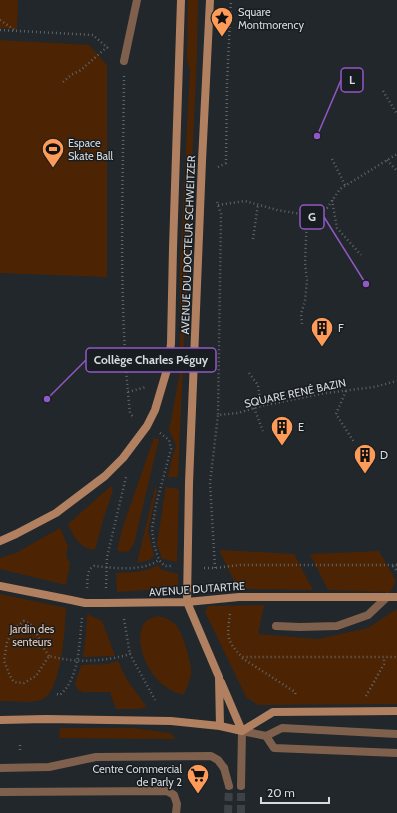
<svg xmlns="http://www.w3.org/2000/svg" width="397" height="813" font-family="Cabin,sans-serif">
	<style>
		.green { fill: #4d2403 }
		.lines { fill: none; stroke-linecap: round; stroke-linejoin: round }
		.street-tunnel { stroke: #3c4246; stroke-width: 8; stroke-dasharray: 8 4; stroke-linecap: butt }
		.path { stroke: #616669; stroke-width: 2.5; stroke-dasharray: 1 3; stroke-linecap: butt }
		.lane { stroke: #7e604d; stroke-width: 8 }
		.street { stroke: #7e604d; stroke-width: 8 }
		.secondary { stroke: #b08061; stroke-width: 8 }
		.labels { text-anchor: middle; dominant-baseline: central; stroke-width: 3; stroke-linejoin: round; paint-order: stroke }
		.poi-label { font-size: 11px; fill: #d7dadd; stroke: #181d21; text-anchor: start }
		.street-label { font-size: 11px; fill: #d7dadd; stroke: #181d21 }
		.park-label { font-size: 11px; fill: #f2cbb3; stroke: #181d21 }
		.leader { fill: none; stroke: #9258c6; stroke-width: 1.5 }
		.callout-dot { fill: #9258c6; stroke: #181d21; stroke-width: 1.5 }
		.callout { fill: #181d21; stroke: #9258c6; stroke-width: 1.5 }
		.callout-label { font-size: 12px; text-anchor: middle; font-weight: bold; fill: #d7dadd }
	</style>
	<rect width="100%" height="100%" fill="#21272b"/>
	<path class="green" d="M0,0H18L17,29L0,28Z
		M188,0H198L197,53L178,477H168L172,459L176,445L169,430L180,373V267L190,70L187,60Z
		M0,40L89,45L107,65V277L0,273Z
		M154,438L159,439L134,544L128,552L117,551L123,526Z
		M111,486L113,490L103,520L95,550C79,548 74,537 68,524Z
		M166,487L179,489L177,562L162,559L157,544Z
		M155,488L157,489L148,531L154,555L150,560L137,563Z
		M60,528L68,546C66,553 65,557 70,563L66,585L0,569V558L16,553Z
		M219,550L294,554L313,590L238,589Z
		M379,551L396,581L390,592L328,590L310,554Z
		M157,565L162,570L178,574V588L117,592L116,573C129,572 147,573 157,565Z
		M0,594L66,608C65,628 62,689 43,699C33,704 11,701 0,701Z
		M264,605L258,634L318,639L368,628L395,610H397V704L258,705L246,697L205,612L208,606Z
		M87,614L102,621L115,656L83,657L86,633Z
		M158,616C165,617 171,620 176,625C182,632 192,663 191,672C190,681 187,688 183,695C158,688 142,665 140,639C140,633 142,625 146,621C149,619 154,617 158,616Z
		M118,661L127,680L144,703L146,707L138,709H116L110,692H83L77,689L75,684L81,665L107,664Z
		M60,728H132L169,733L173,735L175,739L59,738Z"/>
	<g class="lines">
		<path class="street-tunnel" d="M228,813L229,786
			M241,813V786"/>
		<path class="path" d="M0,20L16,31
			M0,30L93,35L110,50
			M124,76C123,188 118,302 130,413L134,418
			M63,82L71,75L81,70L107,47
			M383,91L397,114
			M332,159L345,185
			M387,160L397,171
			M218,167L226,163L227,83L231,0
			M332,200L337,228L361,255
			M217,202L221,214L218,415L238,413L261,406L326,393L374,387L397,381
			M218,205L245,201L277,210L307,215L327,208L340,189L397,154
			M253,239L258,204
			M302,324L301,314L305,301L307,280L305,263L307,215
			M249,373L258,385L261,406
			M346,391L336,414L354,442
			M128,392L146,387
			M254,408L263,431
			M160,433L169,440L171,449L156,505L152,529L154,545L159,560L165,566H173
			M393,566L397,571
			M204,568H215L240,565H397
			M215,568L210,483L218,415
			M87,588C88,580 86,570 94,566C115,568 141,572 159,560
			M106,588L107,557L126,477
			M230,614C227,637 226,640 242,657H397
			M124,619L130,654
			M49,656L43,647L33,626L24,621L14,629L7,642L4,661L10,676L14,682L24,683L36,676L49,656C76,663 103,662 130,654L155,700
			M242,658L295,692L296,696
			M57,694L60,695C80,677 79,643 82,618
			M366,696L384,664V657
			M20,745V752"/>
		<path class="lane" d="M124,61L137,0
			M276,626L300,627L337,626L368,615L387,597
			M242,731L266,736L282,728L397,734
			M266,736L274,748L397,753
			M0,768L49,767L96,757L211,756L218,760L224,768
			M0,792L167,791L174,795L177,804L176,813"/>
		<path class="street" d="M224,768L229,786
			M241,786L242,731"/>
		<path class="secondary" d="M210,0L202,161L189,483L187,602L219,677L220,726
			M0,541L16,534L56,513L105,476L123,458L147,426L155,410L169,363L171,343L173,248L181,0
			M0,586L71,600L85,603H105L187,602L239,597H397
			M221,682L242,731
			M0,720L46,719L171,721L220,726L242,731L273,712L397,711"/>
	</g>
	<defs>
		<g id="sight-pin" transform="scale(1.15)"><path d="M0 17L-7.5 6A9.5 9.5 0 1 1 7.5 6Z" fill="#fe9b58" stroke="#181d21"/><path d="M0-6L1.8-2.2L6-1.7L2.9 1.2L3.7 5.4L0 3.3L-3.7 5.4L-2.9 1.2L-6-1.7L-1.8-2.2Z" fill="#111"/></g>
		<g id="stadium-pin" transform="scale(1.15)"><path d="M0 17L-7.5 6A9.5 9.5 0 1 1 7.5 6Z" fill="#fe9b58" stroke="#181d21"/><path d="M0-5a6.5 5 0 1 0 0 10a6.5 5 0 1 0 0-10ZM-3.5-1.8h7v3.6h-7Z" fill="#111"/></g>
		<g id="building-pin" transform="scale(1.15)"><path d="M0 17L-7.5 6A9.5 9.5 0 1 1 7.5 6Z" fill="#fe9b58" stroke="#181d21"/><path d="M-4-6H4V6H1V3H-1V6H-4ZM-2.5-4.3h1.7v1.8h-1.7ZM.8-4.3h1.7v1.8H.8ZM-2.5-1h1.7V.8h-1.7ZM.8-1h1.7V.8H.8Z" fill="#111"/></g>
		<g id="supermarket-pin" transform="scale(1.15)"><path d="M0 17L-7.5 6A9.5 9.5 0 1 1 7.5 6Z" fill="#fe9b58" stroke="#181d21"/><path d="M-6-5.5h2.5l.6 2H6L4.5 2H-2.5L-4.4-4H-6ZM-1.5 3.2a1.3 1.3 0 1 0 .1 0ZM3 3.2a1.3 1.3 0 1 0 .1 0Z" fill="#111"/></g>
	</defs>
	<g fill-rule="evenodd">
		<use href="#sight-pin" x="222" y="18"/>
		<use href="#stadium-pin" x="53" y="149"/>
		<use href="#building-pin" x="322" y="328"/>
		<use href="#building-pin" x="282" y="427"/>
		<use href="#building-pin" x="365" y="455"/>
		<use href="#supermarket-pin" x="198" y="775"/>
	</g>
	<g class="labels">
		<g class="poi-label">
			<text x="238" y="12">Square<tspan x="238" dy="13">Montmorency</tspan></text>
			<text x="68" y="143">Espace<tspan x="68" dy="13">Skate Ball</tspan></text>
			<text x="338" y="328">F</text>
			<text x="298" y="427">E</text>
			<text x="380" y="455">D</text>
			<text x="182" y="769" text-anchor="end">Centre Commercial<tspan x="182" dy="13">de Parly 2</tspan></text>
		</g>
		<g class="street-label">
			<text transform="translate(188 245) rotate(-88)">AVENUE DU DOCTEUR SCHWEITZER</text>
			<text transform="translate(295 393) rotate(-12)">SQUARE RENÉ BAZIN</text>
			<text transform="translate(197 589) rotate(-4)">AVENUE DUTARTRE</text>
		</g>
		<g class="park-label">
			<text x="32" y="629">Jardin des<tspan x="32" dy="13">senteurs</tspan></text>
		</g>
	</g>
	<path class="leader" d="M317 136L341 80M366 284L324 217M47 399L86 360"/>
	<g class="callout-dot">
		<circle cx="317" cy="136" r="4"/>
		<circle cx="366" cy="284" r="4"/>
		<circle cx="47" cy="399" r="4"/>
	</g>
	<g class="callout">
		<rect x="341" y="68" width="22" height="24" rx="4"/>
		<rect x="300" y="205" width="24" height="24" rx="4"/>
		<rect x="86" y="348" width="130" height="24" rx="4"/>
	</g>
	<g class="callout-label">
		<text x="352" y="84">L</text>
		<text x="312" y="221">G</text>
		<text x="151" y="364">Collège Charles Péguy</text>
	</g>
	<path d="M261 797v6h68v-6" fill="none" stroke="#d7dadd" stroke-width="2"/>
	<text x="267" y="797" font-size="12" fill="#d7dadd" stroke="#181d21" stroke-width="3" paint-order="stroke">20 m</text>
</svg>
